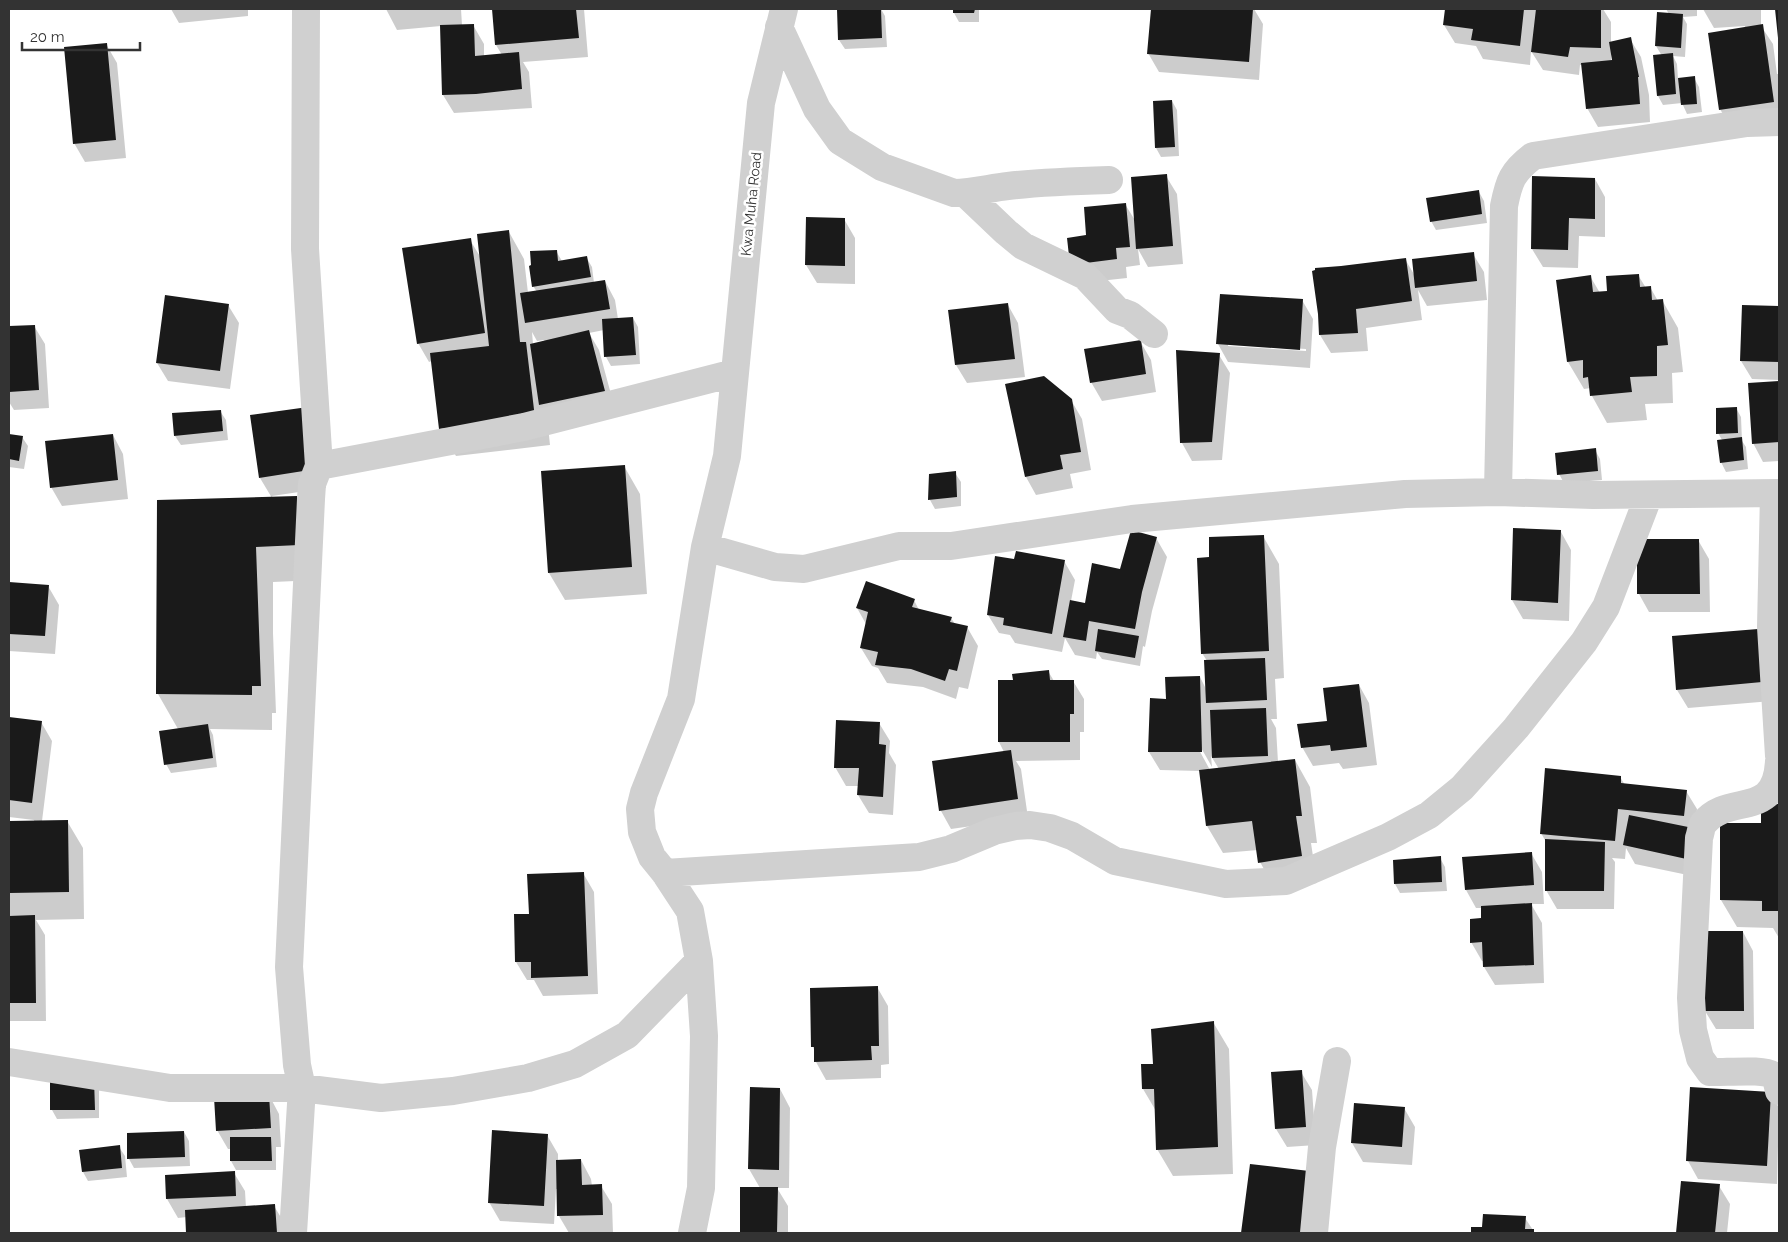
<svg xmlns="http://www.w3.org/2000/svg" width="1788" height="1242" font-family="Raleway,sans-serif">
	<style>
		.shadow { fill: #0003; fill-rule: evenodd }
		.building { fill: #1a1a1a }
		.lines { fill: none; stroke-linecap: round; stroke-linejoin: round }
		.minor { stroke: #d0d0d0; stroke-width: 28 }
		.labels { text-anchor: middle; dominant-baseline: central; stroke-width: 5; stroke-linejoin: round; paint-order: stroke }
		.street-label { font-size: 14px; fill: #333; stroke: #fff }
	</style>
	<rect width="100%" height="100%" fill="#fff"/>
	<path class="shadow" d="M171,9H248V16L179,23Z
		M386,9H461L462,25H473L484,44V57L502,55L496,45L493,9H584L588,57L523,62L529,72L532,108L454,113L443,95L441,26L397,30Z
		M838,9H881L885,16L887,47L845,49L839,40Z
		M954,9H979V22H959L954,13Z
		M1152,9H1254L1263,24L1259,80L1159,72L1148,53Z
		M1446,9H1603L1611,22V43L1630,39L1641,57L1649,95L1650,122L1598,127L1587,108L1583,65H1580L1579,75L1543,70L1531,51L1530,65L1483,59L1476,46L1455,43L1444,25ZM1611,51L1614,61H1611Z
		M1666,9H1697V16L1683,17L1687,24L1685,57L1673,56L1677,64L1678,79L1694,78L1699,87L1702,112L1687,114L1682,103L1663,105L1658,96L1662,56L1656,46L1669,14Z
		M1703,9H1761V26L1773,44L1777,74H1779L1778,54H1779V121L1731,128L1720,109L1745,26L1714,28Z
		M106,44L117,63L126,158L85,162L74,143Z
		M1172,101L1177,110L1179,156L1161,157L1156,148Z
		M1166,176L1177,194L1183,264L1148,267L1138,249L1140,265L1126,267L1127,278L1081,283L1087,236L1125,204L1136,222Z
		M1595,179L1605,197V237L1579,236L1578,268L1543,267L1532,249Z
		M1479,192L1484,201L1487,223L1436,230L1431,221Z
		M844,219L855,238V284L817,283L806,265Z
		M509,232L524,259L528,293L537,292L533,286L556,251L562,261L586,257L592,267L594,283L605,281L615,300L618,319L633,318L638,327L640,364L611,366L606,357L604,330L589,333L599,350L615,409L547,416L550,445L456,456L440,429L432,361L429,362L418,343L470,240L481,258ZM532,332L537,341L544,340L545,342L533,344Z
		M1473,254L1484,272L1487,300L1427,306L1418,290L1422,320L1366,328L1368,351L1331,353L1320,335L1405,259L1415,276Z
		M1638,275L1646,288L1650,287L1658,301L1662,300L1678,328L1683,372L1672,373L1673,403L1645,404L1647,420L1607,423L1592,396L1591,388L1584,389L1568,362L1590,276L1600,293L1609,292Z
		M1302,300L1313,319L1310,368L1228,362L1218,344ZM1228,344L1306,349V351L1228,346Z
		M228,305L239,323L230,389L168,381L157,363Z
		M1008,305L1018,323L1025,377L967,383L956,365Z
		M1743,306L1779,307V380L1752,379L1741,361Z
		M34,326L45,344L49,408L14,410L9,402V327Z
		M1140,341L1151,360L1156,392L1102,401L1091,382Z
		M1219,355L1230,373L1222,460L1192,461L1182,443Z
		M1779,382V461L1763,462L1753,443L1749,384Z
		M1071,400L1082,419L1091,470L1070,474L1073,488L1036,495L1026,477Z
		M1736,408L1741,417L1742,441L1746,447L1748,469L1726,472L1721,462L1722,440L1718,433Z
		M220,411L226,420L228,440L181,445L175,436Z
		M318,427L326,488L272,496L273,498L296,497L316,532L318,580L273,582V633L276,713H272V730L210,729L213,735L217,767L171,773L166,764L178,729L158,694L159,502L272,498L260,478Z
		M9,435L22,437L28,446L24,469L9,467Z
		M113,435L123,454L128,499L62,506L51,487Z
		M1595,450L1600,459L1602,480L1564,483L1559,474Z
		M624,466L640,494L647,594L565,600L549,573Z
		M955,473L961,482V506L935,509L930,500V475Z
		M1515,530L1561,532L1571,550L1569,621L1523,619L1512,600Z
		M1263,536L1279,564L1284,678L1275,679L1277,719H1271L1276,728L1278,762L1295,760L1310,787L1317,843H1311L1317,883L1275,889L1260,862L1258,850L1223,853L1207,826L1200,771L1160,770L1149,752L1167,701L1200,677L1206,689L1207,661L1202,653L1211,558ZM1200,746L1212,767L1211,756L1219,769L1210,770L1198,748Z
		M1156,538L1167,557L1152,611L1145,647L1143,646L1140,666L1102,659L1097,652L1096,659L1075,655L1065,638L1062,652L1015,643L1010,635L999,633L988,615L1015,560L1064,561L1075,580L1071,601L1086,604Z
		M1698,540L1709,559L1710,612H1649L1639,594Z
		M9,584L48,586L59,605L55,654L9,651Z
		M914,600L919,610L951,618L955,624L967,627L978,646L968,689L959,687L956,699L923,687L887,683L878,668L872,666L861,648L866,624L857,608Z
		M1768,648L1772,701L1688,708L1677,690Z
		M1048,671L1054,681H1073L1084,699V732H1080V760L1016,761L1021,769L1028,818L951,829L941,811L933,762L1004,752L999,742V681H1014Z
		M1359,685L1369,703L1377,765L1343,769L1339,763L1313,766L1302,747L1329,722Z
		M9,718L41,722L52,741L42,821H67L83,848L84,919L36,920L45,935L46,1021H9V822H34V820L9,817Z
		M879,723L890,741L889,753L896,765L893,815L869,813L858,795L859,786H846L835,767Z
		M1620,777L1625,785L1686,791L1697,809L1695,830L1702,878L1635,864L1626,848L1625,859L1612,858L1615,862L1614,909H1557L1546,890V842L1541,833Z
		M1762,805H1779V938L1773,928L1737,927L1721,900L1762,824Z
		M1531,853L1542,872L1544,904H1531L1542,923L1544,983L1495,985L1484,967V961H1482L1471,942L1483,919L1482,908H1476L1466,890Z
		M1440,858L1445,867L1447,891L1400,893L1395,884Z
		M583,873L594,892L598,994L543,996L534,980H527L516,962L530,915Z
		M1743,932L1753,951L1754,1029H1716L1705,1011Z
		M877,987L888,1006L889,1064L881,1065V1078L826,1080L816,1062L815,1052L813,1047Z
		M1213,1022L1229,1049L1233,1174L1173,1176L1157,1149L1156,1111L1143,1089Z
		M1301,1072L1312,1090L1316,1145L1287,1147L1276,1129Z
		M51,1081L99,1089V1118L57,1119L52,1110Z
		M780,1089L790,1108L789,1188H777L788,1206V1233H741L742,1188H760L749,1169Z
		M1771,1093L1779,1108L1777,1184L1698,1179L1688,1161Z
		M269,1095L279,1114L281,1147H276V1170H236L231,1161V1149H228L217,1130Z
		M1355,1104L1404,1108L1415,1127L1412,1165L1363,1162L1352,1143Z
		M184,1132L189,1141L190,1166L134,1168L129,1159Z
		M547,1135L558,1154V1161L581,1160L591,1179L592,1186H601L612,1204L613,1233H569L559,1216L558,1189H556L554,1224L500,1221L489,1202Z
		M119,1147L125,1156L127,1177L88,1181L83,1172L81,1151Z
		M1251,1165L1319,1233H1242Z
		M234,1173L245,1191L246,1208L274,1206L285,1224L286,1233H187V1217L178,1218L167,1199L166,1176Z
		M1682,1183L1719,1186L1730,1204L1727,1233H1677Z
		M1525,1218L1535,1233H1472V1228H1484Z"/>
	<path class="building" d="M492,9H576L579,38L495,45Z
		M837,9H881L882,38L838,40Z
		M953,9H975L974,13H953Z
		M1151,9H1253L1249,62L1147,54Z
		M1445,9H1524L1520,46L1471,40L1473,29L1443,25Z
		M1536,9H1601V48L1570,47L1568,57L1531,52Z
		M1775,9H1779V38H1778Z
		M1657,12L1683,14L1681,48L1655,46Z
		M474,24L475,56L519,52L522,89L476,94L442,95L440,25Z
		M1763,24L1774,102L1719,110L1708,33Z
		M1631,37L1639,77H1638L1640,104L1586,109L1581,63L1612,60L1609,42Z
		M107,43L116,140L73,144L64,47Z
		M1673,53L1676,94L1657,96L1653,55Z
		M1695,76L1697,104L1681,105L1678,78Z
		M1172,100L1175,147L1155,148L1153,101Z
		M1167,174L1173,246L1136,249L1131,177Z
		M1532,176L1595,178V219L1569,218L1568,250L1531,249Z
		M1479,190L1482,214L1430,222L1426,198Z
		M1126,203L1130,247L1116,248L1117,259L1070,265L1067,238L1086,235L1084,207Z
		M806,217L845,218V266L805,265Z
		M509,230L520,342H526L535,418L439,429L430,353L489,346L477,234Z
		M471,238L485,333L417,344L402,248Z
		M557,250L558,261L587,256L591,277L532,287L529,266L531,265L530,251Z
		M1474,252L1477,281L1415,288L1412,259Z
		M1406,258L1412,301L1356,309L1358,333L1319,335L1318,314L1312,271L1315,270V268L1341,266Z
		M1639,274L1640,287L1651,286L1652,300L1663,299L1668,345L1657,346V376L1630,377L1632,392L1590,396L1588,377L1583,378V360L1567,362L1556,280L1591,275L1593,292L1607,291L1606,276Z
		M605,280L610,309L525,323L520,293Z
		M1220,294L1303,299L1300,350L1216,344Z
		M165,295L229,304L220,371L156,363Z
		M1008,303L1015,359L955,365L948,310Z
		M1742,305L1779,306V362L1740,361Z
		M633,317L636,355L604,357L602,319Z
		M35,325L39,390L9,392V326Z
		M589,330L605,391L539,405L530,344Z
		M1141,340L1146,374L1090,383L1084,349Z
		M1176,350L1220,353L1212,442L1180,443Z
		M1044,376L1072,399L1081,452L1060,455L1063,469L1025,477L1005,384Z
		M1779,381V442L1752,444L1748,383Z
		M308,407L316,469L259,478L250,415Z
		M1737,407L1738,433L1716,434V408Z
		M221,410L223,431L174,436L172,413Z
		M9,434L23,436L19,461L9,459Z
		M113,434L118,480L50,488L45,441Z
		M1742,437L1744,460L1720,463L1717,440Z
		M1596,448L1598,471L1557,475L1555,453Z
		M625,465L632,567L548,573L541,471Z
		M956,471L957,497L928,500L929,474Z
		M297,496L299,545L256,547L261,686H252V695L156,694L157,500Z
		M1513,528L1561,530L1558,603L1511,600Z
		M1131,530L1157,537L1142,592L1135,629L1089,621L1086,641L1063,637L1070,600L1085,603L1092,563L1120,569Z
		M1264,535L1269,651L1201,654L1197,558L1209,557V537Z
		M1637,539H1699L1700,594H1637Z
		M1016,551L1065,560L1052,634L1003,625L1004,618L987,615L995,556L1014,559Z
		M866,581L915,599L912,607L952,617L950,622L968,626L957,671L949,669L945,681L911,669L875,665L878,652L860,648L868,612L856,608Z
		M9,582L49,585L45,636L9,634Z
		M1098,629L1139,636L1135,658L1095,651Z
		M1758,629L1762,682L1676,690L1672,636Z
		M1265,658L1267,700L1206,703L1204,660Z
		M1049,670L1050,680H1074V714H1070V742H998V680H1013L1012,674Z
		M1200,676L1202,752H1148L1150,698L1166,699L1165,677Z
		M1359,684L1367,747L1331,751L1330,745L1301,748L1297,724L1327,721L1323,688Z
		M1266,708L1268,756L1212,758L1210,710Z
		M9,717L42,721L32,803L9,800Z
		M836,720L880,722L879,744L886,745L883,797L857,795L859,768H834Z
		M208,724L213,758L164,765L159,731Z
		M1011,750L1018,799L939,811L932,761Z
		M1295,759L1302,816H1296L1302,856L1258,863L1252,821L1206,826L1199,770Z
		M1545,768L1621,776V783L1687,790L1684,816L1618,809L1615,841L1540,834Z
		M1761,804H1779V911H1762V901L1720,900V823H1761Z
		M1629,815L1698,829L1691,860L1623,845Z
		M68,820L69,892L9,893V821Z
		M1545,839L1605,842L1604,891H1545Z
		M1532,852L1534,885L1465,890L1462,857Z
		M1441,856L1442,882L1394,884L1393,860Z
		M584,872L588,976L531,978V962H515L514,914H529L527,874Z
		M1532,903L1534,965L1483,967L1482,942L1470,943V919L1481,918V906Z
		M35,915L36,1003H9V916Z
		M1703,931H1743L1744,1011H1704Z
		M878,986L879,1046H871L872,1060L814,1062V1047H811L810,988Z
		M1214,1021L1218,1147L1156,1150L1154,1089H1142L1141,1064H1153L1151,1029Z
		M1302,1070L1306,1127L1275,1129L1271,1072Z
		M94,1079L95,1110H50V1080Z
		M750,1087L780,1088L779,1170L748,1169Z
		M1690,1087L1771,1092L1767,1166L1686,1161Z
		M269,1094L271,1128L216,1131L214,1097Z
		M1354,1103L1405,1107L1402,1147L1351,1143Z
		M492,1130L548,1134L544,1206L488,1203Z
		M184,1131L185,1157L127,1159V1133Z
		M230,1137H271L272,1161H230Z
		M120,1145L122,1168L82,1172L79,1150Z
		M581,1159L582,1185L602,1184L603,1215L557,1216L556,1160Z
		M1250,1164L1309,1171L1301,1233H1241Z
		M235,1171L236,1196L166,1199L165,1175Z
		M1681,1181L1720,1184L1715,1233H1676Z
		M740,1187H778L777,1233H740Z
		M275,1204L277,1233H186L185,1210Z
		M1483,1214L1526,1216L1525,1229H1534V1233H1471V1227H1482Z"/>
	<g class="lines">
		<path class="minor" d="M306,9L305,249L319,466
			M779,27L817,109L840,141L882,167L954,193C972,193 990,188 1008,186C1042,182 1075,181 1109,180
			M965,193L1006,232L1023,246L1085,276L1117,310L1130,315L1154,334
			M1498,492L1504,206C1509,181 1512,172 1533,156L1747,123L1779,122
			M1774,494L1771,627L1779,756
			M705,547L775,567L804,569L899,546H951L1132,519L1405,494L1498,492L1593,495L1779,493
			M1779,761C1776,821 1729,792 1704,823C1701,826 1701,833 1699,838L1691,998L1693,1030L1700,1058L1710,1072C1722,1073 1767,1068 1774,1076C1777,1080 1778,1087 1779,1091
			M665,873L919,857L951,849L994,831L1015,826L1030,825L1050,828L1072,836L1115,861L1226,884L1286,881L1388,837L1429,815L1462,788L1516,728L1584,642L1606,607L1649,495
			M9,1062L170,1088H302L381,1098L453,1091L528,1078L575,1064L627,1035L699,961
			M293,1233L302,1088L297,1065L289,967L311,499L312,484L319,466L524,427L734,373
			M692,1233L701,1188L704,1036L699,961L690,911L665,873L652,857L642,832L640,809L644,793L681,699L705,547L727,456L761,103L784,9
			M1314,1233L1322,1147L1337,1061"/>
	</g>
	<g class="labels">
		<g class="street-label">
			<text transform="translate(751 204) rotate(-84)">Kwa Muha Road</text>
		</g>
	</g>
	<rect width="1788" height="1242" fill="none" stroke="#333333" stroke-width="20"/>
	<path d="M22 42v8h118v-8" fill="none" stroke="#333333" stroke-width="2.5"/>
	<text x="30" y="42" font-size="15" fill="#333333" stroke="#ffffff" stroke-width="4" paint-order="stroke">20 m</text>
</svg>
